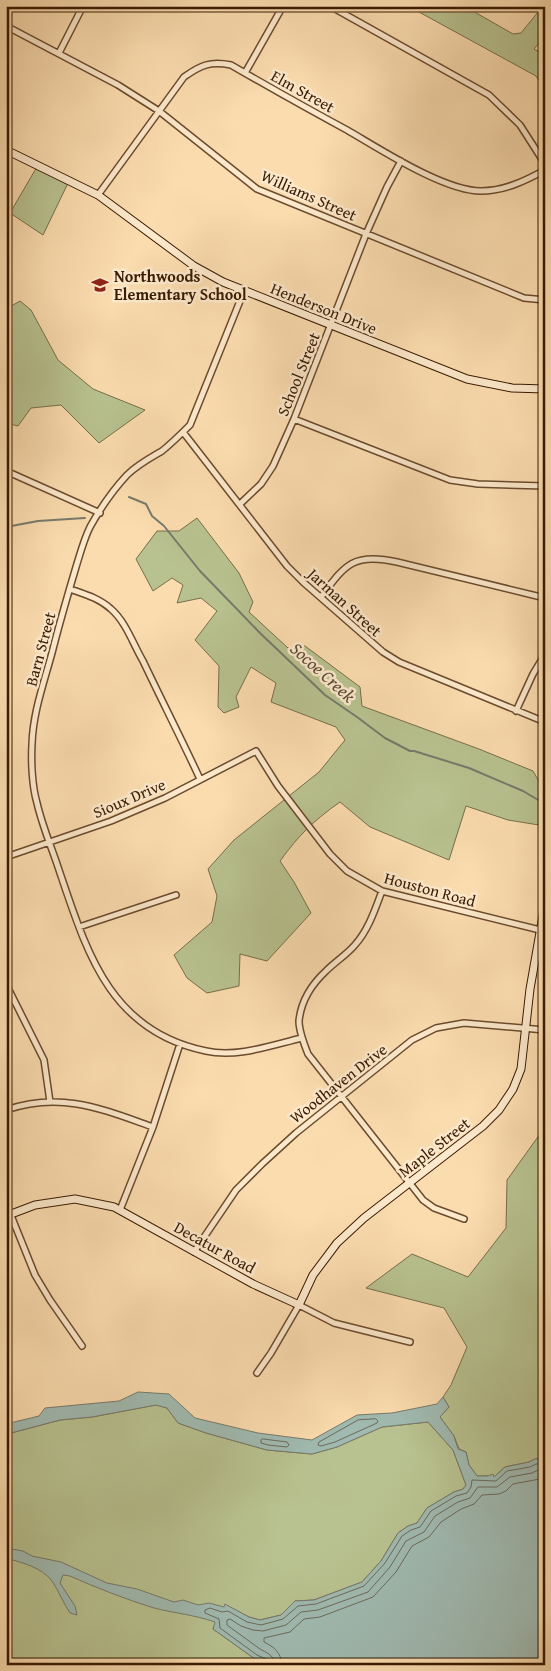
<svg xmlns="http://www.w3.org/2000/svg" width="551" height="1671" font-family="'Gentium Book Plus',serif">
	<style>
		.green { fill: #b8c290; stroke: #786e49 }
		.water { fill: #a0bab1; stroke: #777a6b }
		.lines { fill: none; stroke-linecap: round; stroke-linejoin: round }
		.shore { stroke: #6c6a5a; stroke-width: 1 }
		.stream { stroke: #777a6b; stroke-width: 2 }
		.street-casing { stroke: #6a4b2d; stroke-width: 8 }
		.secondary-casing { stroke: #391b02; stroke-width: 9 }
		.street { stroke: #fce8cb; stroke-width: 5 }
		.secondary { stroke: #fce8cb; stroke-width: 7 }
		.labels { text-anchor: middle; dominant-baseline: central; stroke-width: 5; stroke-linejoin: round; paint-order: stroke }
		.street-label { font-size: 16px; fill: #391b02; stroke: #fce8cb }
		.poi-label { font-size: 16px; font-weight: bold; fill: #391b02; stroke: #fce8cb; text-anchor: start }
		.water-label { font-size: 18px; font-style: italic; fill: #584b37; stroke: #fce8cb }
	</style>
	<rect width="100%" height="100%" fill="#fbdcaf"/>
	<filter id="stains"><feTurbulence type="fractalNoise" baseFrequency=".004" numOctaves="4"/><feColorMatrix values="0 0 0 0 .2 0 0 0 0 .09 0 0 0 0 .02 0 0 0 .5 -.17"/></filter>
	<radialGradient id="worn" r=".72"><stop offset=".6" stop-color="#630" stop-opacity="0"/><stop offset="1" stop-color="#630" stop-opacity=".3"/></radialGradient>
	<path class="green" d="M408,6H464L513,34L521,33L543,6H545V36L534,49L545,55V90L536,76Z
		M38,165L69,181L43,235L10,213Z
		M20,301L31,310L58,360L93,389L145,410L99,443L61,405L31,408L18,426L6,423V309Z
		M197,518L239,573L253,602L249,612L288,648L305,646L360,687L362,706L479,749L533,771L545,792V826L508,820L466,806L449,860L370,827L340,802C313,821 299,835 280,861L294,882L311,913L267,961L240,954L239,986L207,993L187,978L174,955L212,922L217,896L208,869L234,840L319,772L345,740L336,727L271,702L276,683L251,667L236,697L239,707L224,713L218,707L219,666L195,640L217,611L201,598L177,603L183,585L172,578L153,591L136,559L157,531H179Z
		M545,1127V1459H535L529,1462L505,1467L494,1477L492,1475L487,1476H477L469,1465L466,1452L459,1449L454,1436L440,1417L449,1407L443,1397L451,1385L467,1347L444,1308L366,1288L412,1254L468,1277L506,1228L507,1180Z
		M156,1405L167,1408L178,1423L206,1433L267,1450L312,1454L337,1447L382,1427L428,1422L453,1450L466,1485L463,1489L454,1492L427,1508L417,1523L408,1526L398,1533L381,1561L362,1582L314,1600L295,1601L281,1615L260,1620L249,1617L225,1605L213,1629L255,1659L268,1665H6V1437L11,1433L60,1420L92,1417Z"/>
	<path class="water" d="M138,1392L169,1394L195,1418L258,1433L312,1440L357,1415L392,1413L437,1404L443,1397L449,1407L440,1417L454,1436L458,1449L466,1452L469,1465L477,1476H487L493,1474L494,1477L505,1467L529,1462L535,1459H545V1665H268L255,1659L213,1629L215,1622C195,1615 174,1613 154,1608C125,1599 97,1588 70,1576L63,1575L60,1583L75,1606L77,1615L70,1613C63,1603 59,1591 52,1581C41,1567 23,1563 6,1558V1548L23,1551L32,1556L61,1562L107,1583L137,1589L174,1602L183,1600L198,1605L209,1603L224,1607L225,1604L249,1617L260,1620L281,1615L295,1601L314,1600L362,1582L381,1561L398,1533L408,1526L417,1523L427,1508L454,1492L463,1489L466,1485L453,1450L428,1422L382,1427L337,1447L312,1454L267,1450L206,1433L178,1423L167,1408L156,1405L92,1417L60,1420L11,1433L6,1437V1424L39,1416L45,1408L119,1401Z"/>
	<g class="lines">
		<path class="shore" d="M376,1419L378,1421L377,1423L335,1442L321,1446L318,1445L319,1442L358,1420Z
			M263,1439L287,1442L289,1445L287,1447L268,1445L261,1443V1440Z
			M268,1665L266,1659L257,1655L220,1628L219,1619L205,1613V1610L210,1608L222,1612L228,1611L247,1622L261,1625L283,1619L298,1606L316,1604L364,1586L385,1563L402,1536L411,1530L420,1527L431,1511L456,1496L467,1493L471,1487L472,1480L496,1481L507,1471L530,1467L536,1464H545
			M274,1665L273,1658L269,1654L260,1649L227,1625V1620L230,1619L241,1626L253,1630L263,1631L286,1625L301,1612L318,1610L368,1592L390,1567L406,1541L424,1532L435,1516L458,1502L470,1498L478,1487H497L510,1477L532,1473L538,1470L545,1471
			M282,1665C281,1652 274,1647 264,1642V1638L290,1632L304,1619L320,1617L373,1597L396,1572L412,1546L429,1537L441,1522L461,1509L474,1504L482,1495L499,1494L506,1491L513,1484L545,1478"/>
		<path class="stream" d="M129,497L146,504L152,516L164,526L200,571L260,633L325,695L357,717L385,738L410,751H414L469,768L523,791L545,804
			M6,527L38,521L85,518"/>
		<g class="street-casing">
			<path id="street" d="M330,6L489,95L520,125L545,164
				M6,26L118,85L159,111L257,189L524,298L545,300
				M59,53L83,6
				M245,73L283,6
				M98,195L184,77C201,65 210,61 231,65C269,87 308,109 347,130C380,149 444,191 481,191C504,191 525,181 545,170
				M244,291L190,425C181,434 172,443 162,451C150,458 137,465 127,475C113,490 100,509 90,527C84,539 80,554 76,567C68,594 60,621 53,649C45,680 33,711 32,744C31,761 32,786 37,803C42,825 51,846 58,867C86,949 108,1031 206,1051C237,1058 272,1045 302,1038
				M294,419L450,480L478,484L545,486
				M183,432L287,566L303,582L383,652L399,662L545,722
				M6,471L100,513
				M240,504L261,484L273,466L294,419L366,234L387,187L401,161
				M70,589C84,594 99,598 111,609C126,622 133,644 143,661C162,701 182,740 200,779
				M321,597C345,565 353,552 397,562L545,598
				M516,711L533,674L545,654
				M6,857L111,821L165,798L256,751L278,786L330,854L347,871L382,891L540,930
				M382,891C375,910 368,931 354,946C346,955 335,962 326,971C312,984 301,1001 299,1021C299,1031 304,1044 308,1054L423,1200L434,1208L464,1219
				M79,927L176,895
				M6,984L44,1060L50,1102
				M6,1110C61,1091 102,1109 153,1127
				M6,1203L35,1275L50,1300L82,1346
				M120,1210L153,1127L180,1044
				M194,1252L236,1190L262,1164L296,1133L412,1040L436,1028L464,1023L545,1030
				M257,1373L271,1353L299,1305L334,1323L410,1342"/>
		</g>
		<g class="secondary-casing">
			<path id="secondary" d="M6,150L98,195L194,266L223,282L467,379L512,388L545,389
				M6,1216L35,1205L75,1199L114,1207L253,1284L299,1305L313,1275L337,1243L364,1218L483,1126L499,1110L513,1089L521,1069L530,989L545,904"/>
		</g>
		<use href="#street" class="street"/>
		<use href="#secondary" class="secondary"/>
	</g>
	<defs>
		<g id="school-bare" transform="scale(1.35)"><path d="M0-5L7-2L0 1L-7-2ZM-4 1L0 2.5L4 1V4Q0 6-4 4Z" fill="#8f2418" stroke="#fce8cb" stroke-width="2.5" paint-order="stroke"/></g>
	</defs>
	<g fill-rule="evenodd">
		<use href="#school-bare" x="100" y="285"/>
	</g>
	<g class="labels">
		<g class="street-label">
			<text transform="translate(303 91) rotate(29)">Elm Street</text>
			<text transform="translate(309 195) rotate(24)">Williams Street</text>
			<text transform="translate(324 308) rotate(22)">Henderson Drive</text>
			<text transform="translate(298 374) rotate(-68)">School Street</text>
			<text transform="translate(345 602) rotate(42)">Jarman Street</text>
			<text transform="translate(40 649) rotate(-75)">Barn Street</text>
			<text transform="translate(129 798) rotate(-23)">Sioux Drive</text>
			<text transform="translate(430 889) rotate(15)">Houston Road</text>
			<text transform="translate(338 1083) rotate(-38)">Woodhaven Drive</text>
			<text transform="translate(434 1147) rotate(-38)">Maple Street</text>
			<text transform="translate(215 1247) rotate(29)">Decatur Road</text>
		</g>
		<g class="poi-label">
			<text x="114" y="276">Northwoods<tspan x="114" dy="18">Elementary School</tspan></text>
		</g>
		<g class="water-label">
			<text transform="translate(323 672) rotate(42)">Socoe Creek</text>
		</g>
	</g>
	<rect width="551" height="1671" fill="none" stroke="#fbdcaf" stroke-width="25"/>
	<rect x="8" y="8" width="536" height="1656" fill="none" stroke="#391b02" stroke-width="2.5"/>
	<rect x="12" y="12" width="526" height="1646" fill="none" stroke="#391b02"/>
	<rect width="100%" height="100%" filter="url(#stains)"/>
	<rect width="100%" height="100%" fill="url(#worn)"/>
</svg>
